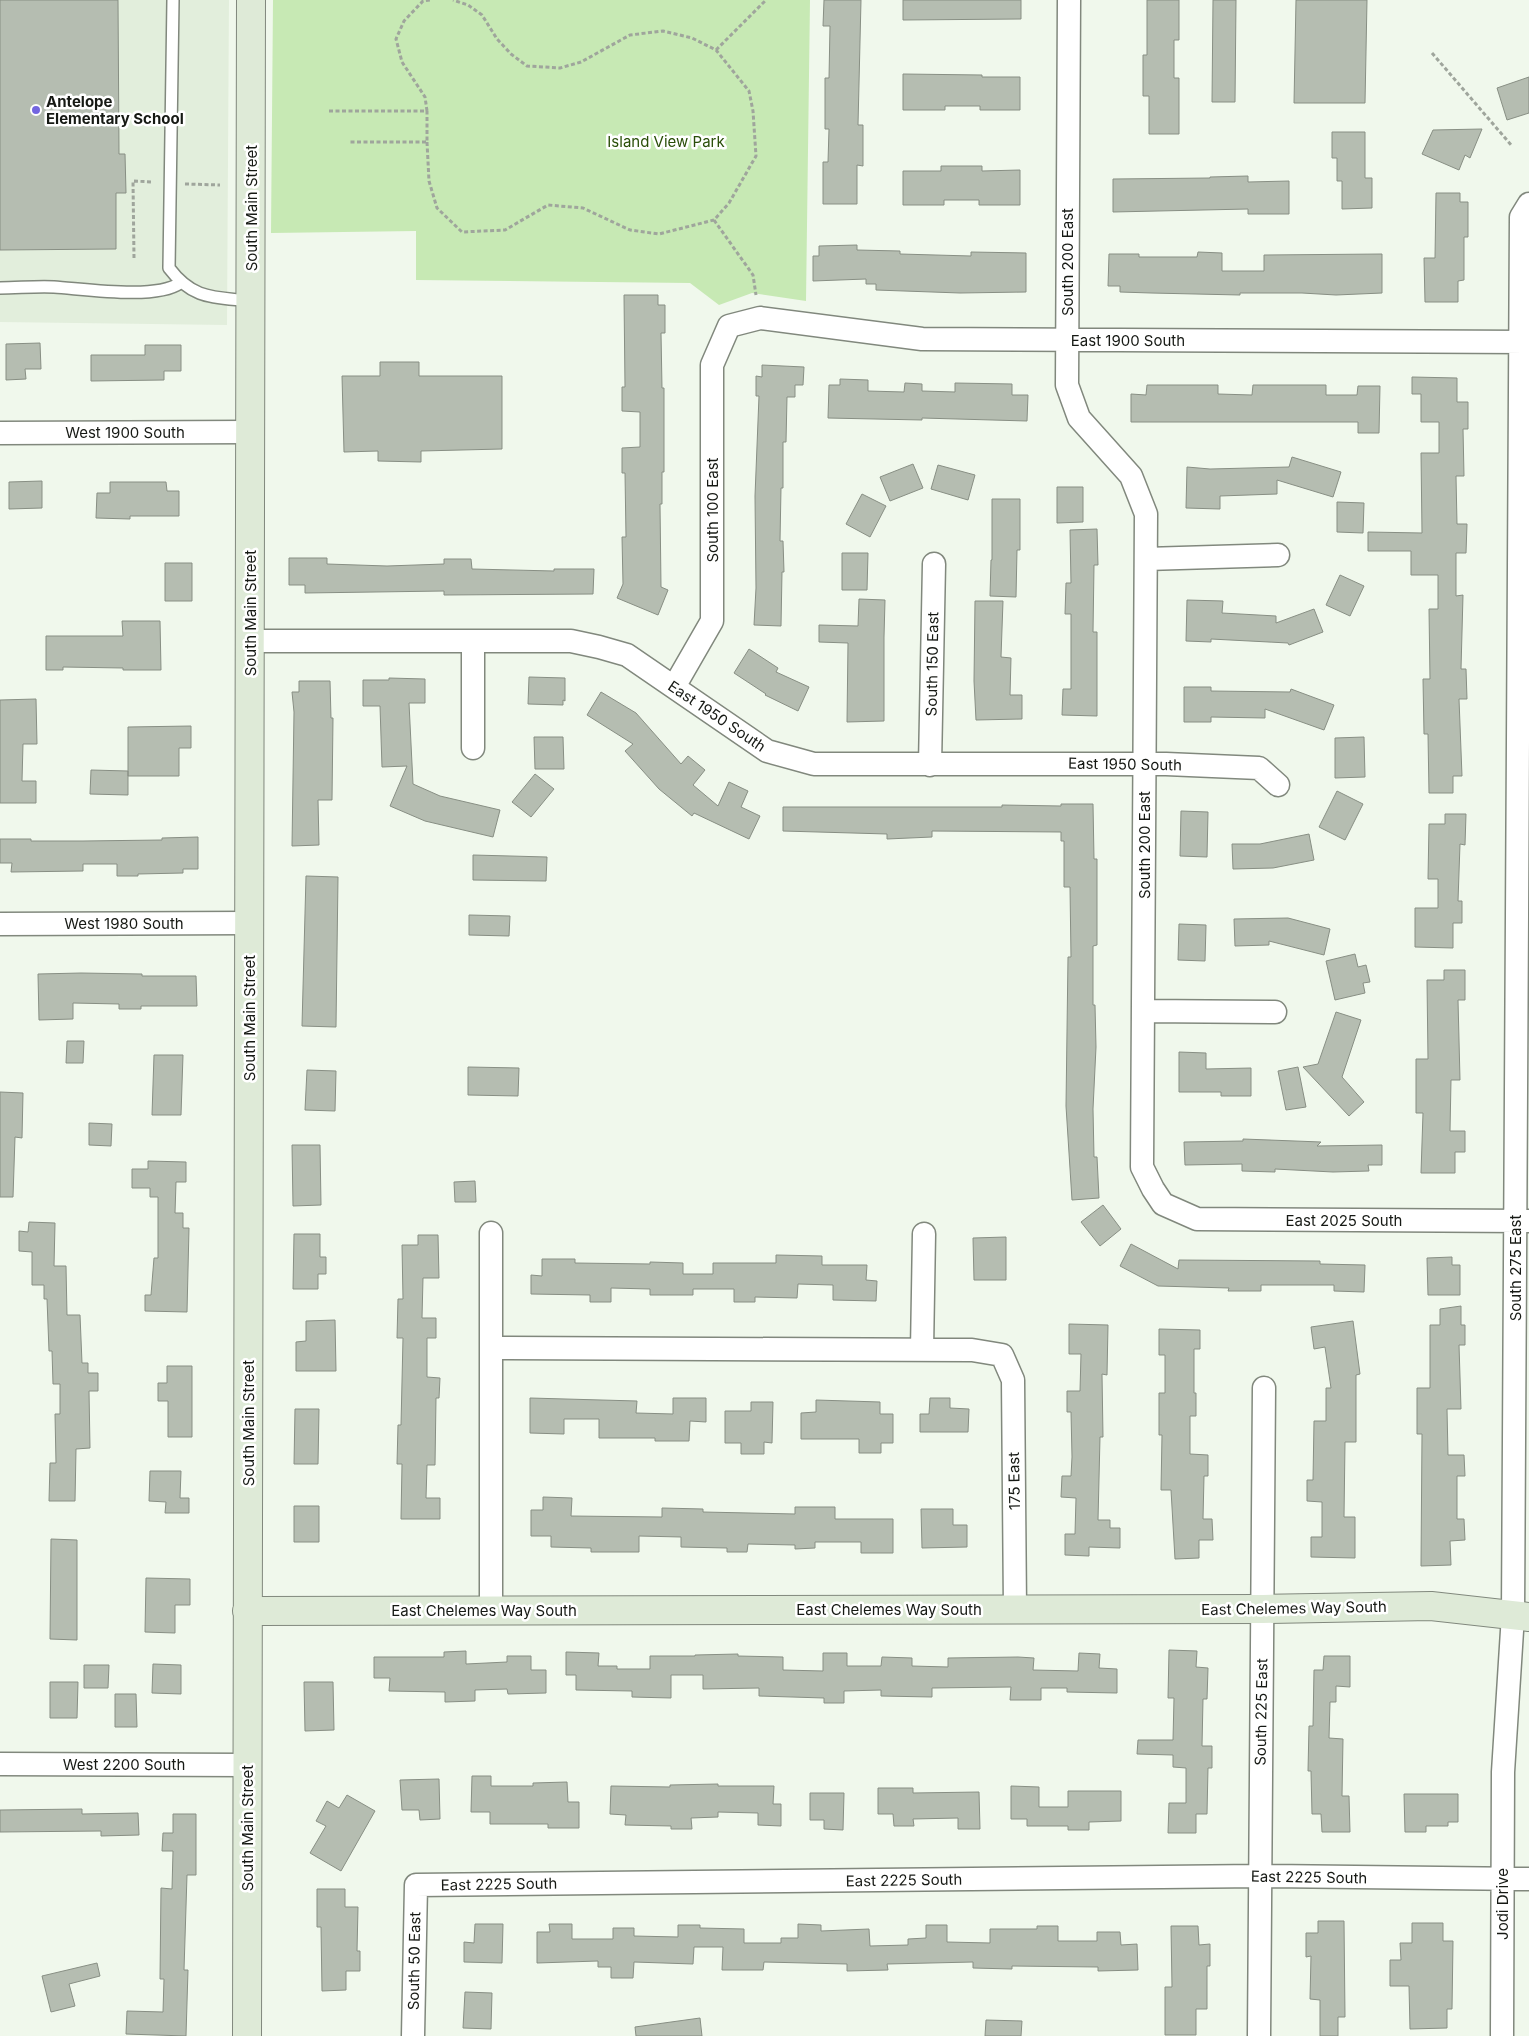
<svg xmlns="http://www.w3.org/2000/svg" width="1529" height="2036" font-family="Inter,sans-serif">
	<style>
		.built { fill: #e2eedc }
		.green { fill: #c7e9b4 }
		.building { fill: #b5bdb1; stroke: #888f84 }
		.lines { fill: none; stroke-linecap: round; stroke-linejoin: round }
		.lane-casing { stroke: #81887d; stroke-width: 14 }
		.street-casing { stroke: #81887d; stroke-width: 25 }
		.secondary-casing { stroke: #81887d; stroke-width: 30 }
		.path { stroke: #9fa59c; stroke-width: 3; stroke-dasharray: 4 2.5; stroke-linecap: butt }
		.lane { stroke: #fff; stroke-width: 11 }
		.street { stroke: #fff; stroke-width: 22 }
		.secondary { stroke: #deead7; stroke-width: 28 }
		.poi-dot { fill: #7365e0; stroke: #fff; stroke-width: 2 }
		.labels { text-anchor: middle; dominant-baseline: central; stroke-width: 5; stroke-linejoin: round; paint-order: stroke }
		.poi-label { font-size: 15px; font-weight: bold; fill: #161914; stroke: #fff; text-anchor: start }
		.park-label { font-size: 15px; fill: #294e08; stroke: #fff }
		.street-label { font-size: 15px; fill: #161914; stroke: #fff }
	</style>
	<rect width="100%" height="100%" fill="#f0f8ec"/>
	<path class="built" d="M0,0H229L227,325L0,322Z"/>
	<path class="green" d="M273,0H810L806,301L752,293L719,305L690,283L416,280V231L271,233Z"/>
	<path class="building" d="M0,0H118L119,154H125L126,193H116V249L0,250Z
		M824,0H861L858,125H863V166L857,165V204H823V162H828L829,129H825V78H829L830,26H823Z
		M903,0H1021V19L903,20Z
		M1147,0H1179V40H1174V78H1179V134H1149V96H1143V55H1147Z
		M1213,0H1236L1235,102H1212Z
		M1296,0H1367L1365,103H1294Z
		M903,74L982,75V77H1020V110H980V106H945V110H903Z
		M1529,77V113L1507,120L1497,88Z
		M1482,129L1470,158L1465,155L1459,170L1422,154L1433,130Z
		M1332,132H1365V178H1372V208L1342,209V181H1337V158H1332Z
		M941,166H982V171L1020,170V205H979V200H944V205H903V171H941Z
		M1248,176V182L1289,181V214H1248V209L1113,212V179L1210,178V177Z
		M1436,193H1460V202H1468V237H1464V280L1458,281V302H1425L1424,258H1435Z
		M857,245V250L900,251V254L971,256V252L1026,253V292L960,293L876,290V284H866V279L813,281V256H819V246Z
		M1198,252L1222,253V271H1264V255L1382,254V293L1336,295L1302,293H1240V295L1151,293L1120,292V286H1108L1109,254H1139V257H1197Z
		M624,295H658V305H665V333H661L662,388H664V472H662V504H660L661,587L668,590L658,615L617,598L623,584L622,537H626L625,473H622V448L640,447V412L622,411V387H625Z
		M40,343L41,369H25L26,379L6,380V344Z
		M145,345H181V371H164V380L91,381V355H145Z
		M380,362H419V376H502V449L421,451V462L378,461V451L344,452L342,376H380Z
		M762,365L804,367L803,385H795V397H787L786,442H783V488H781L780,541H783L784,572H782L781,626L754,625L756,588L755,496L759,396H756V376L762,377Z
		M1412,377L1457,378V402H1468V429H1463L1464,476H1456L1457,524H1467L1466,553H1456V596L1463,595L1461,669H1466L1467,699H1459L1462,776H1453V793H1429L1428,734H1424L1423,679H1430L1429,609H1438V575H1411V551H1368V532L1422,533L1421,453H1439V422H1421V394H1412Z
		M840,379L868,380V391L904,392L905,383L922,384V391L955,392V383L1012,384V395H1028L1027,421L922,418V420L828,418L829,385H840Z
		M1147,385H1218V394L1252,395L1253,385H1326V395H1357L1358,386H1380L1379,433H1358V422H1131V394L1146,395Z
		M1292,457L1341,472L1333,497L1277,480V494L1220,496V509L1186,508L1187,467L1210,469L1289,467Z
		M913,464L923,488L890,501L880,477Z
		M938,465L975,475L968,500L931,489Z
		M42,481V508L9,509V482Z
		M110,482H166L167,491H179V516H130V519L96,518L97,493H110Z
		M1057,487H1083V522L1057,523Z
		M862,494L886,506L870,537L846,524Z
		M992,499H1020V550H1017L1016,597L990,596L991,560H992Z
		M1337,502L1364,503L1363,533L1337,532Z
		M1097,529L1098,565H1094L1093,632H1097V716L1062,715L1063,689H1071V614H1065L1066,583H1071L1070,530Z
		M842,553H868L867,590H842Z
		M289,558H327V564L387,566L444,564V559H471L472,569L554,571V569H594L593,594L444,595V591L305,593V585H289Z
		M165,563H192V601H165Z
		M1340,575L1364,586L1350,616L1326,605Z
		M859,599L885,600L884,637V721L847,722L848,643L819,642V625L858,626Z
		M1187,600L1223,601L1222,613L1276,616V623L1314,609L1323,632L1289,645L1288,643L1211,639V642L1186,641Z
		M975,601H1003L1001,657L1011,658L1010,695H1022V719L976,720L974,681Z
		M122,621H160L161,670H123V668L63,667V670H46V636H123Z
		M749,649L778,668L776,672L809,687L798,711L765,695L766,694L734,673Z
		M529,677L565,678V701L563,700V705L528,704Z
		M389,678L425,679V703H409L413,784L440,796L500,810L493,837L425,821L390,806L407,766L382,767L380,706H363V680H389Z
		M299,681H330L331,718H333L332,800H318L319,845L292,846L294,712L292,692H299Z
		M1184,687H1211V691L1290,692L1291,689L1334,705L1324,730L1265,709V718L1211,717V722H1184Z
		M601,692L636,713L681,764L688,756L705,770L693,785L718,806L729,782L748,791L741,807L760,816L749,839L694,813L692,816L659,789L625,751L633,744L587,715Z
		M36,699L37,744H23L22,781H36V803H0V700Z
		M191,726V748H179V776H128V727Z
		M534,737H563L564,769H535Z
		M1364,737L1365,777L1335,778V738Z
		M91,770L128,771V795L90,794Z
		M535,774L554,789L531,817L512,802Z
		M1337,791L1363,804L1345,840L1319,827Z
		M1061,804H1093L1094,859H1097V945L1093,946V1005H1095L1096,1047L1093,1109L1094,1157H1097L1099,1198L1072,1200L1066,1106L1068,957H1071L1070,887H1064V841H1061V832L932,831V837L887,839V834L783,831V807H1002V805L1061,806Z
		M1181,811L1208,812L1207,857L1180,856Z
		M1445,814H1466L1465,845L1460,844L1458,901H1462V923H1453V948L1415,947V908H1438V879H1428L1429,824H1445Z
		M1309,834L1314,860L1273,868L1233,869L1232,844H1260Z
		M198,837V869H183V873L138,874V876H117V864H83V871L11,872L12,863H0V839H31V841H83L162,840V838Z
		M473,855L547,857L546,881L473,880Z
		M306,876L338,877L336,1027L302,1026Z
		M469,915L510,916L509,936L469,935Z
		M1288,918L1330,929L1324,955L1269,941V945L1235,946L1234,919Z
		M1179,924L1206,925L1205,961L1178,960Z
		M1355,954L1358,967L1366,965L1370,982L1363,983L1365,993L1335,1000L1326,961Z
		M1444,970H1465V1000H1458L1460,1080H1451L1450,1131H1465V1152H1455V1173H1421L1423,1113H1416V1059H1428L1427,980H1444Z
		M81,973L142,974V976H196L197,1006H141V1009H119V1004L73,1003V1019L39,1020L38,974Z
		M1336,1012L1361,1020L1342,1077L1364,1102L1349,1116L1303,1067L1318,1064Z
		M67,1041H84L83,1063H66Z
		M1179,1052L1206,1053V1069L1251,1068V1096H1221V1092H1179Z
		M154,1055H183L181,1115H152Z
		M468,1067L519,1068L518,1096L468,1095Z
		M1298,1067L1306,1107L1286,1110L1278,1071Z
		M307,1070L336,1071L335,1111L305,1110Z
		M0,1092L23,1093L22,1138L15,1137L13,1197H0Z
		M89,1123L112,1124L111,1146L89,1145Z
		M1243,1139L1321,1142L1317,1146L1382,1145V1165H1368L1369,1171L1333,1172L1275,1169V1172L1242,1171V1164L1185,1165L1184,1142L1243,1141Z
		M292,1145H320L321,1205L293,1206Z
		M148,1161L186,1162V1182H176L175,1213H183V1228H189L187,1312L145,1311V1295H151L154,1258H158V1197H150V1188H132V1169H148Z
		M475,1181L476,1202H455L454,1182Z
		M1103,1205L1121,1229L1100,1246L1081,1222Z
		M29,1222L55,1223L54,1266H66L67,1315H80L82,1363H88V1373H98V1391H89L90,1448L76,1449L75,1501H49L50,1463H56L55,1414H60V1384H53L52,1351H49L47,1299H44V1285H32V1252L19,1251V1231L28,1232Z
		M294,1234H320V1257H326V1274H318V1289H293Z
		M418,1235H438L439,1278H423L422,1318H436V1338H427V1377L440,1378L439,1398H436L435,1465H427L426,1498H440V1519H401L402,1464H397L398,1425H401L403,1338H397L398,1299H403L402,1245H418Z
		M1006,1237V1280H974L973,1238Z
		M1131,1244L1178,1269L1179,1260L1320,1261V1264L1365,1265L1364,1292L1334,1291V1285H1261V1291H1228L1229,1288L1158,1286L1120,1266Z
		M776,1255L822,1256V1265H867L866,1280L877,1281L876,1301L833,1300V1285L798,1284L797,1298L755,1297V1302H734V1289H693V1295H650V1289L611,1288V1302H590V1295L531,1294V1275L542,1276V1259H575V1263L650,1264V1262L683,1263V1274H713V1263H776Z
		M1452,1257V1265H1460V1295H1428L1427,1258Z
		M1461,1306V1325H1465V1345H1459L1461,1409H1447L1448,1455H1464L1465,1476H1457V1519H1464L1465,1540L1450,1541L1451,1565L1421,1566L1422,1434H1417V1388H1430V1325H1440V1309Z
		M335,1320L336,1371H296V1342L306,1341V1321Z
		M1353,1321L1360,1374L1356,1375V1442H1345L1344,1517H1355V1558L1311,1557V1537H1322V1502L1307,1501V1480H1313L1314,1421H1326V1388H1331L1325,1347L1314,1349L1311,1327Z
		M1069,1324L1108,1325L1107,1375L1102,1374L1103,1437H1100L1098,1520H1110V1528H1120V1548L1089,1547V1556L1065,1555V1534H1075L1076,1498L1061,1497L1062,1476H1071L1072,1457L1071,1412H1067V1391H1080L1081,1354H1069Z
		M1159,1329L1200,1330V1349H1194V1393H1196V1416H1190V1454L1208,1455V1476H1204L1203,1519H1212L1213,1540H1199V1558L1175,1559L1171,1490H1161L1162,1435H1159V1393H1165V1355H1159Z
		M167,1366H192V1437H168V1401H158V1383H167Z
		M530,1398L637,1401L636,1413L673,1414V1398H706V1422L690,1421L689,1441H655V1438H599V1419H564V1434L530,1433Z
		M930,1398H950V1408L969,1409L968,1432H920V1414H929Z
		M816,1400L880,1402V1414H893V1443H881V1453H859V1439H801V1413L816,1412Z
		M751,1402H773L772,1443L764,1442V1454H741V1443H725V1411H751Z
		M295,1409H319L318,1464H294Z
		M150,1471H181L180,1498H189V1513H165L166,1502L149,1501Z
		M543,1497L572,1498L571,1516L662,1517V1508L703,1509V1512L795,1514V1507H835V1519H893V1553H861V1542H815V1548L795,1549V1545L748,1544L747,1552H727V1548L681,1547V1537L639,1536V1552H591V1548L551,1547V1536H531V1510H543Z
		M294,1506H319V1542H294Z
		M921,1509H953V1525H967V1547L922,1548Z
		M51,1539L77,1540V1640L50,1639Z
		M146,1578L190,1579V1605H175V1633L145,1632Z
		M1169,1650L1197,1651L1196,1667L1208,1668L1207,1699H1203L1202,1746H1212V1768H1208L1207,1814H1196V1833H1168L1169,1803H1186V1768L1173,1767V1755L1137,1754L1138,1740H1173L1174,1698H1168Z
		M466,1651V1664L507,1662V1656H531V1670H546V1693L508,1694L507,1689L475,1690V1701L445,1702V1692L389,1691L390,1678H374V1657H444V1652Z
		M566,1652L599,1653L598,1666H617V1669H650V1656H695V1655L738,1654V1656L783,1657V1670L823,1671V1653H847V1666H881L882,1657L912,1658V1666L948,1667V1658L1018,1657L1034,1658L1033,1670L1078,1671L1079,1653L1100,1654L1099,1668L1117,1669V1693L1067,1692V1688H1041V1700H1010L1011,1687L932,1688V1697L881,1696V1690L844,1691V1703H824V1698L759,1696V1688L703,1689V1675H671V1698L632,1697V1691L576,1690V1675H566Z
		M1324,1656H1350V1687L1336,1686V1702H1330L1329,1738L1343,1739L1342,1796H1349L1350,1832H1322L1321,1814H1312L1311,1771H1308L1309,1726H1313L1314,1670H1323Z
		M153,1664L181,1665V1694L152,1693Z
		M84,1665H109L108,1688H84Z
		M50,1682H78L77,1718H50Z
		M304,1682H333L334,1730L305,1731Z
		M115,1694H136L137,1727H115Z
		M472,1776H491V1786H533V1783L567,1782L568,1802H579V1828H548V1824H490V1812H471Z
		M439,1779L440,1819L420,1820L419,1810H402L400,1780Z
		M718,1784V1786H774L773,1804H781V1826L758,1825V1813L718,1812V1817L691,1818L692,1829H671V1826L625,1825L626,1815L610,1814L611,1786L670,1787V1785Z
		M1011,1786L1039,1787V1807H1068V1791H1121V1821L1089,1822V1830H1068V1826H1027V1819H1011Z
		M878,1788H913V1793L979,1792L980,1829H958V1818L913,1819L914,1826H894L893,1814H878Z
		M810,1793H844L843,1830L824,1829V1820H810Z
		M1404,1794H1458V1822H1448V1826H1426V1832H1405Z
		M347,1795L375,1811L341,1871L310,1853L326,1826L316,1821L327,1801L339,1808Z
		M82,1809V1814L138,1813L139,1835L101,1836V1831L0,1832V1810Z
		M173,1814H196V1875H187L184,1970H188L186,2036L126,2034L127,2011L163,2012L164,1979H160L161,1888L172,1889L173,1851H162L163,1833H173Z
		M317,1889H345V1907H358L357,1951H360V1971H346V1990L322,1991L321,1927H317Z
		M1318,1921H1344L1345,2017H1338V2036H1320V2000L1310,1999L1311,1956L1306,1957V1933H1318Z
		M1412,1923H1443V1941H1453L1452,2009H1447V2028L1410,2029L1409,1986H1390V1960H1401L1400,1943H1412Z
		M475,1924H503L502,1963L464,1962V1942L474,1943Z
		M549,1924H572V1939H613V1928H634V1936L678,1937V1925H700V1928L744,1929V1943H781V1938H798V1924L821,1925V1931L869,1929L870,1946L908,1945V1939L926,1938V1925H947V1942L990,1943V1929H1037V1926H1058V1941H1097V1932H1120L1121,1945L1137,1944L1138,1970L1098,1971V1967L1012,1966V1969L973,1968V1962L887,1964L888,1970L847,1971V1964L764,1962L763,1970H722L723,1947H694L693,1964L634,1962L633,1978H611V1967H598V1961L537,1963V1932H550Z
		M1171,1926H1198L1199,1945L1210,1944V1966H1207V2009H1196V2035H1165V1987H1172Z
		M97,1963L100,1976L69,1984L75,2006L51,2012L42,1976Z
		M465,1992L492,1993L491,2029L463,2028Z
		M700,2018L702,2036H636L635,2027Z
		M986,2020L1022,2021L1021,2036H985Z"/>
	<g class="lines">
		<g class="lane-casing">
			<path id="lane" d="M173,0L169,268C193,300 214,297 250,301
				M0,288C18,288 36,286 54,287C85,289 156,300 180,283"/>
		</g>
		<g class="street-casing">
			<path id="street" d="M1069,0L1067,385L1079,418L1131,476L1146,514L1142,1167L1153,1189L1163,1204L1197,1219L1529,1221
				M0,433L250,432
				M1146,559L1278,555
				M249,641H571L599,647L627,655L767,751L814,764H1166L1259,768L1278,785
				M473,641V748
				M674,687L712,621V365L729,326L760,318L922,339L1529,342
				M930,765L934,564
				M0,924L249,923
				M1143,1011L1275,1012
				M491,1233V1610
				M492,1348L972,1350L1002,1355L1013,1380L1015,1609
				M922,1350L924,1234
				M0,1764L247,1765
				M413,2036L416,1885L1259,1876L1529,1879
				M1259,2036L1264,1388
				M1502,2036L1503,1772L1513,1615L1521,217L1529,204"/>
		</g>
		<g class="secondary-casing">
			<path id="secondary" d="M247,1611L1263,1609L1431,1606L1529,1617
				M247,2036L251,0"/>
		</g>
		<path class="path" d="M716,50L766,0
			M1432,53L1512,146
			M329,111H427V142H350
			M427,111L425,97L402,62L396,39L404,21L423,1L430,0
			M427,142L429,181L437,208L462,232L505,230L548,205L583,208L630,230L659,234L714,220L729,203L756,156L753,111L749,91L716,50L692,38L663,31L630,35L581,62L560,68L527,66L511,54L497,39L482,15L468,5L453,0
			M185,184L220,185
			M714,220L753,275L756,295
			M134,258L133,181L153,182"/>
		<use href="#lane" class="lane"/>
		<use href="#street" class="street"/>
		<use href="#secondary" class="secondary"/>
	</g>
	<circle class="poi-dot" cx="36" cy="110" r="5"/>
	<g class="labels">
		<g class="poi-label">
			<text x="46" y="101">Antelope<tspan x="46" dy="17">Elementary School</tspan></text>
		</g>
		<g class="park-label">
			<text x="666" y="141">Island View Park</text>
		</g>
		<g class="street-label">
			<text transform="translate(251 208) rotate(-90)">South Main Street</text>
			<text transform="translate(1067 262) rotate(-90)">South 200 East</text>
			<text x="1128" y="340">East 1900 South</text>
			<text x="125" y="432">West 1900 South</text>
			<text transform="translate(712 510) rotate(-90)">South 100 East</text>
			<text transform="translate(250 613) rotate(-90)">South Main Street</text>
			<text transform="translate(932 664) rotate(-89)">South 150 East</text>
			<text transform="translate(717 716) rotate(34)">East 1950 South</text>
			<text transform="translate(1125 764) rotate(1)">East 1950 South</text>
			<text transform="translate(1144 845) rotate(-90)">South 200 East</text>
			<text x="124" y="923">West 1980 South</text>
			<text transform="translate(249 1018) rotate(-90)">South Main Street</text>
			<text x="1344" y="1220">East 2025 South</text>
			<text transform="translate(1515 1268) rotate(-90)">South 275 East</text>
			<text transform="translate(248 1423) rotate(-90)">South Main Street</text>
			<text transform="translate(1014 1481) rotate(-91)">175 East</text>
			<text transform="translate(1294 1608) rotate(-1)">East Chelemes Way South</text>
			<text x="889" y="1609">East Chelemes Way South</text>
			<text x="484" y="1610">East Chelemes Way South</text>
			<text transform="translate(1261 1712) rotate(-89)">South 225 East</text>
			<text x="124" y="1764">West 2200 South</text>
			<text transform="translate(247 1828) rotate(-90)">South Main Street</text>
			<text transform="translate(1309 1877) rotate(1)">East 2225 South</text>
			<text transform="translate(904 1880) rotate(-1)">East 2225 South</text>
			<text transform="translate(499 1884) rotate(-1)">East 2225 South</text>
			<text transform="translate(1502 1904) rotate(-90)">Jodi Drive</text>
			<text transform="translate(414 1961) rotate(-89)">South 50 East</text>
		</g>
	</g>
</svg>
